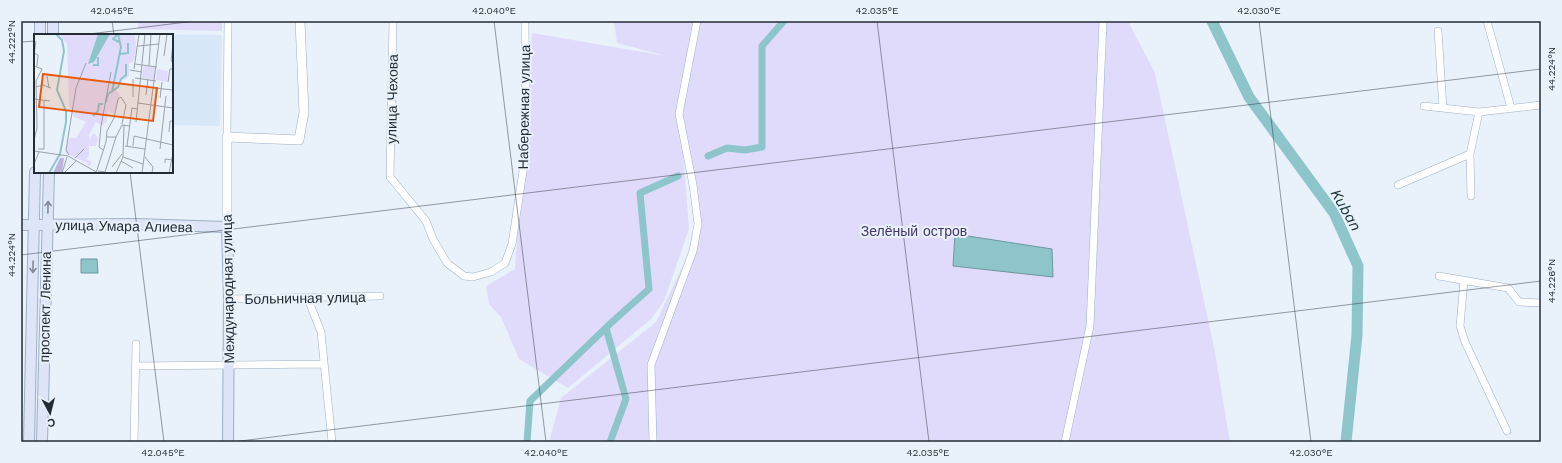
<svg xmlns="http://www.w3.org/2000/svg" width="1562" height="463" font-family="'Work Sans',sans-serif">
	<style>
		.built { fill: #d8e8f9 }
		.green { fill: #e1dbfb }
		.water { fill: #8ec5cb; stroke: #6e979e }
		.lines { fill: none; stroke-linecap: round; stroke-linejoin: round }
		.canal { stroke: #8ec5cb; stroke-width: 7 }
		.river { stroke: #8ec5cb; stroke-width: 11 }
		.minor-casing { stroke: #9db1c6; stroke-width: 8 }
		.tertiary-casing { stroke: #9db1c6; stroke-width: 10 }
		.secondary-casing { stroke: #9db1c6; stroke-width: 12 }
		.minor { stroke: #fff; stroke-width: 7 }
		.tertiary { stroke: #fff; stroke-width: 9 }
		.secondary { stroke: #dfe5f9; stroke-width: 10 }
		.oneway { stroke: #818896 }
		.ticks { fill: none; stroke: #232b34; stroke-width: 1; stroke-opacity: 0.45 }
		.labels { text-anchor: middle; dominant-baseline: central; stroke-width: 4; stroke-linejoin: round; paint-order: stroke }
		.street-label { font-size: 14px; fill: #232b34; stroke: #e9f1fa }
		.park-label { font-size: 14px; fill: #44366a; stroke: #e9f1fa }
		.water-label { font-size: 15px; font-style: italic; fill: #133033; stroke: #e9f1fa }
		.inset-river { fill: none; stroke: #8ec5cb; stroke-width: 2 }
		.inset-road { fill: none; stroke: #9aa2ab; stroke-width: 1 }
		.view { fill: #e8590c; fill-opacity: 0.15; stroke: #e8590c; stroke-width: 2 }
		.inset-edge { fill: none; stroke: #232b34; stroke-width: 2 }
		.neatline { fill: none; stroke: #232b34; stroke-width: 1.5 }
		.ticks-label { font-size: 10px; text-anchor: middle; fill: #232b34 }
	</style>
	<rect width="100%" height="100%" fill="#e9f1fa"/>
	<path class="built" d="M138,34L222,35L220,126L172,125V35Z"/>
	<path class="green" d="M138,21H222V31L138,29Z
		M614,21H1128L1155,73L1215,352L1230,442H549L561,398L656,322L702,226L681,124L689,229L664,301L651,319L568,388L519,359L501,317L489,304L486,286L515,269L532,33L666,56L617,43Z"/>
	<path class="water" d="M955,234L1052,249L1053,277L953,266Z
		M81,259H97L98,273H81Z"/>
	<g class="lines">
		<path class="canal" d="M708,156L727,148L745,150L762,147V46L784,21
			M606,328L626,399L610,442
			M527,442L530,401L612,322L649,289L640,193L678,176"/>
		<path class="river" d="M1212,21L1249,97L1334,213L1358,266L1357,335L1346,442"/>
		<g class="minor-casing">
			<path id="minor" d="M393,21L390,177L426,221L433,239L447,263L464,276L473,277L491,272L505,263L512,244L526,151L525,21
				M1487,21L1511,108
				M1438,31L1443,108
				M1424,106L1479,112L1541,105
				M227,137L228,21
				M1398,185L1470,154
				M1471,196L1470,154L1479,112
				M1439,276L1508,288L1519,302L1541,303
				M1464,280L1460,326L1465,342L1507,431
				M229,299L380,296
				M308,299L321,332L332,442
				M136,366L324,364
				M134,442L136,344
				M653,442L651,365L693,251L698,224L693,185L679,114L697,21
				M1065,442L1090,326L1103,21"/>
		</g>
		<g class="tertiary-casing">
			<path id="tertiary" d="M227,227V137L299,140L304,112L300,21"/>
		</g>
		<g class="secondary-casing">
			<path id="secondary" d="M40,35V21
				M53,35V21
				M21,225L134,224L227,227L229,299L228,442
				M29,442L35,172
				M42,442L49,172"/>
		</g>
		<use href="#minor" class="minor"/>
		<use href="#tertiary" class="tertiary"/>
		<use href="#secondary" class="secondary"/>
	</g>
	<defs><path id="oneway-shaft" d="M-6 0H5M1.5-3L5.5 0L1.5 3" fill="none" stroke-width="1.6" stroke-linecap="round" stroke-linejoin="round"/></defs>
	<g class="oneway">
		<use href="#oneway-shaft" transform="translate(48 207) rotate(-89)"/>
		<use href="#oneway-shaft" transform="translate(33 267) rotate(91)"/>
	</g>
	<path class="ticks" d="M112,21L114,35M494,21L546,442M877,21L929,442M1259,21L1311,442M81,35L195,21M21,42L35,41M130,172L164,442M21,255L1541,69M232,442L1541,281"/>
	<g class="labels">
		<g class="street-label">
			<text transform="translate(392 99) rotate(-89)">улица Чехова</text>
			<text transform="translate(524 107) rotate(-89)">Набережная улица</text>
			<text transform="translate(124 226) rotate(1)">улица Умара Алиева</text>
			<text transform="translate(228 289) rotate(-91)">Международная улица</text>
			<text transform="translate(305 298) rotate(-1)">Больничная улица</text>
			<text transform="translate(45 307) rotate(-89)">проспект Ленина</text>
		</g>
		<g class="park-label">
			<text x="914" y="231">Зелёный остров</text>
		</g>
		<g class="water-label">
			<text transform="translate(1346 210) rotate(60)">Kuban</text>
		</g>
	</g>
	<g transform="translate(34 34)">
		<rect width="139" height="139" fill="#e9f1fa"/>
		<path d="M26,0H101L102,15L99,28L95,29V43L84,49L81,54L86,62L80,80L74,78L73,87L68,92L62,88L55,101V105L60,99L64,104L62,112H55V122L52,125L58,128L55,133L53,129L31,119L35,104H42L52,88L40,83L35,72L33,10ZM109,32L121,33L120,46L108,44ZM123,35L134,37L133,48L122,46Z" fill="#e1dbfb"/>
		<path d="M26,124H30L28,139H19Z" fill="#bdb5de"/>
		<path d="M64,0H76L60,28L54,30Z" fill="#8ec5cb"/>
		<path class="inset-river" d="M84,0L79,5L85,8M86,20L94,19V9M59,31H64V23M78,58L87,13L84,0M72,68L74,60L84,53L87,45L92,41V30M59,82L64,77L65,70H69M15,139L26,120L32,88V77L23,56L30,17L28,6L22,0"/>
		<path class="inset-road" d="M111,0L104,69L139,74M139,9L137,27L139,28M104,12L125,10M0,19L4,21L3,32M0,21L2,7M130,22L133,0M101,30L123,33M115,32L117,0M100,35L105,0M96,36L108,38M13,42L15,54M101,44L122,47M134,48L136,35H139M2,53L9,51L17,54M121,54L139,56M112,61L114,45M99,63V45M126,64L128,48M0,65L16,67M102,88L104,69M135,98L136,87H139M73,103H82L88,91L96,92M0,106L3,94L2,47L8,35L0,32M91,112L111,115M93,112L98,74L103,75M99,112L100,102L139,111M4,115H10V66M126,115L132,62M69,116L65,113L67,92L77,38M0,117L34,122L64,139M35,121L32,116L42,54L52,29M89,123L109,130M111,123L119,133L118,139M41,124L50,115M87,127L99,134M131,129V125L139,126M0,130L5,118M78,133L88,120M64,137L71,138L82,103M28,139L33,123M30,139L42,127M62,139L72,108L73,97L80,84L84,65L87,63L92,71L88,90M82,139L89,123L90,91M108,139L126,0M135,139L139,119"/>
		<path class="view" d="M9,40L123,54L119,87L5,73Z"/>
		<rect width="139" height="139" class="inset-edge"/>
	</g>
	<rect width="1562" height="463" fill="none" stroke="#e9f1fa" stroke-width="44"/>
	<g transform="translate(50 413) rotate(173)" stroke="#e9f1fa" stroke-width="3" paint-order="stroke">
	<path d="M0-3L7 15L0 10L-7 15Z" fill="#232b34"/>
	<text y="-6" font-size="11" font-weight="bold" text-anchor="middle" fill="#232b34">С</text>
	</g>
	<rect x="22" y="22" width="1518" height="419" class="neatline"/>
	<g class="ticks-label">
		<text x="112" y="14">42.045°E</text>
		<text x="494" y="14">42.040°E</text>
		<text x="877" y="14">42.035°E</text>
		<text x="1259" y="14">42.030°E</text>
		<text transform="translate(11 42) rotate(-90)" y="4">44.222°N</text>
		<text transform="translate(1551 69) rotate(-90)" y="4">44.224°N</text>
		<text transform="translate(11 255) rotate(-90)" y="4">44.224°N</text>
		<text transform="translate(1551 281) rotate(-90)" y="4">44.226°N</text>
		<text x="163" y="456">42.045°E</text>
		<text x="546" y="456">42.040°E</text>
		<text x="928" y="456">42.035°E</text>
		<text x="1311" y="456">42.030°E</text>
	</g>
</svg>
